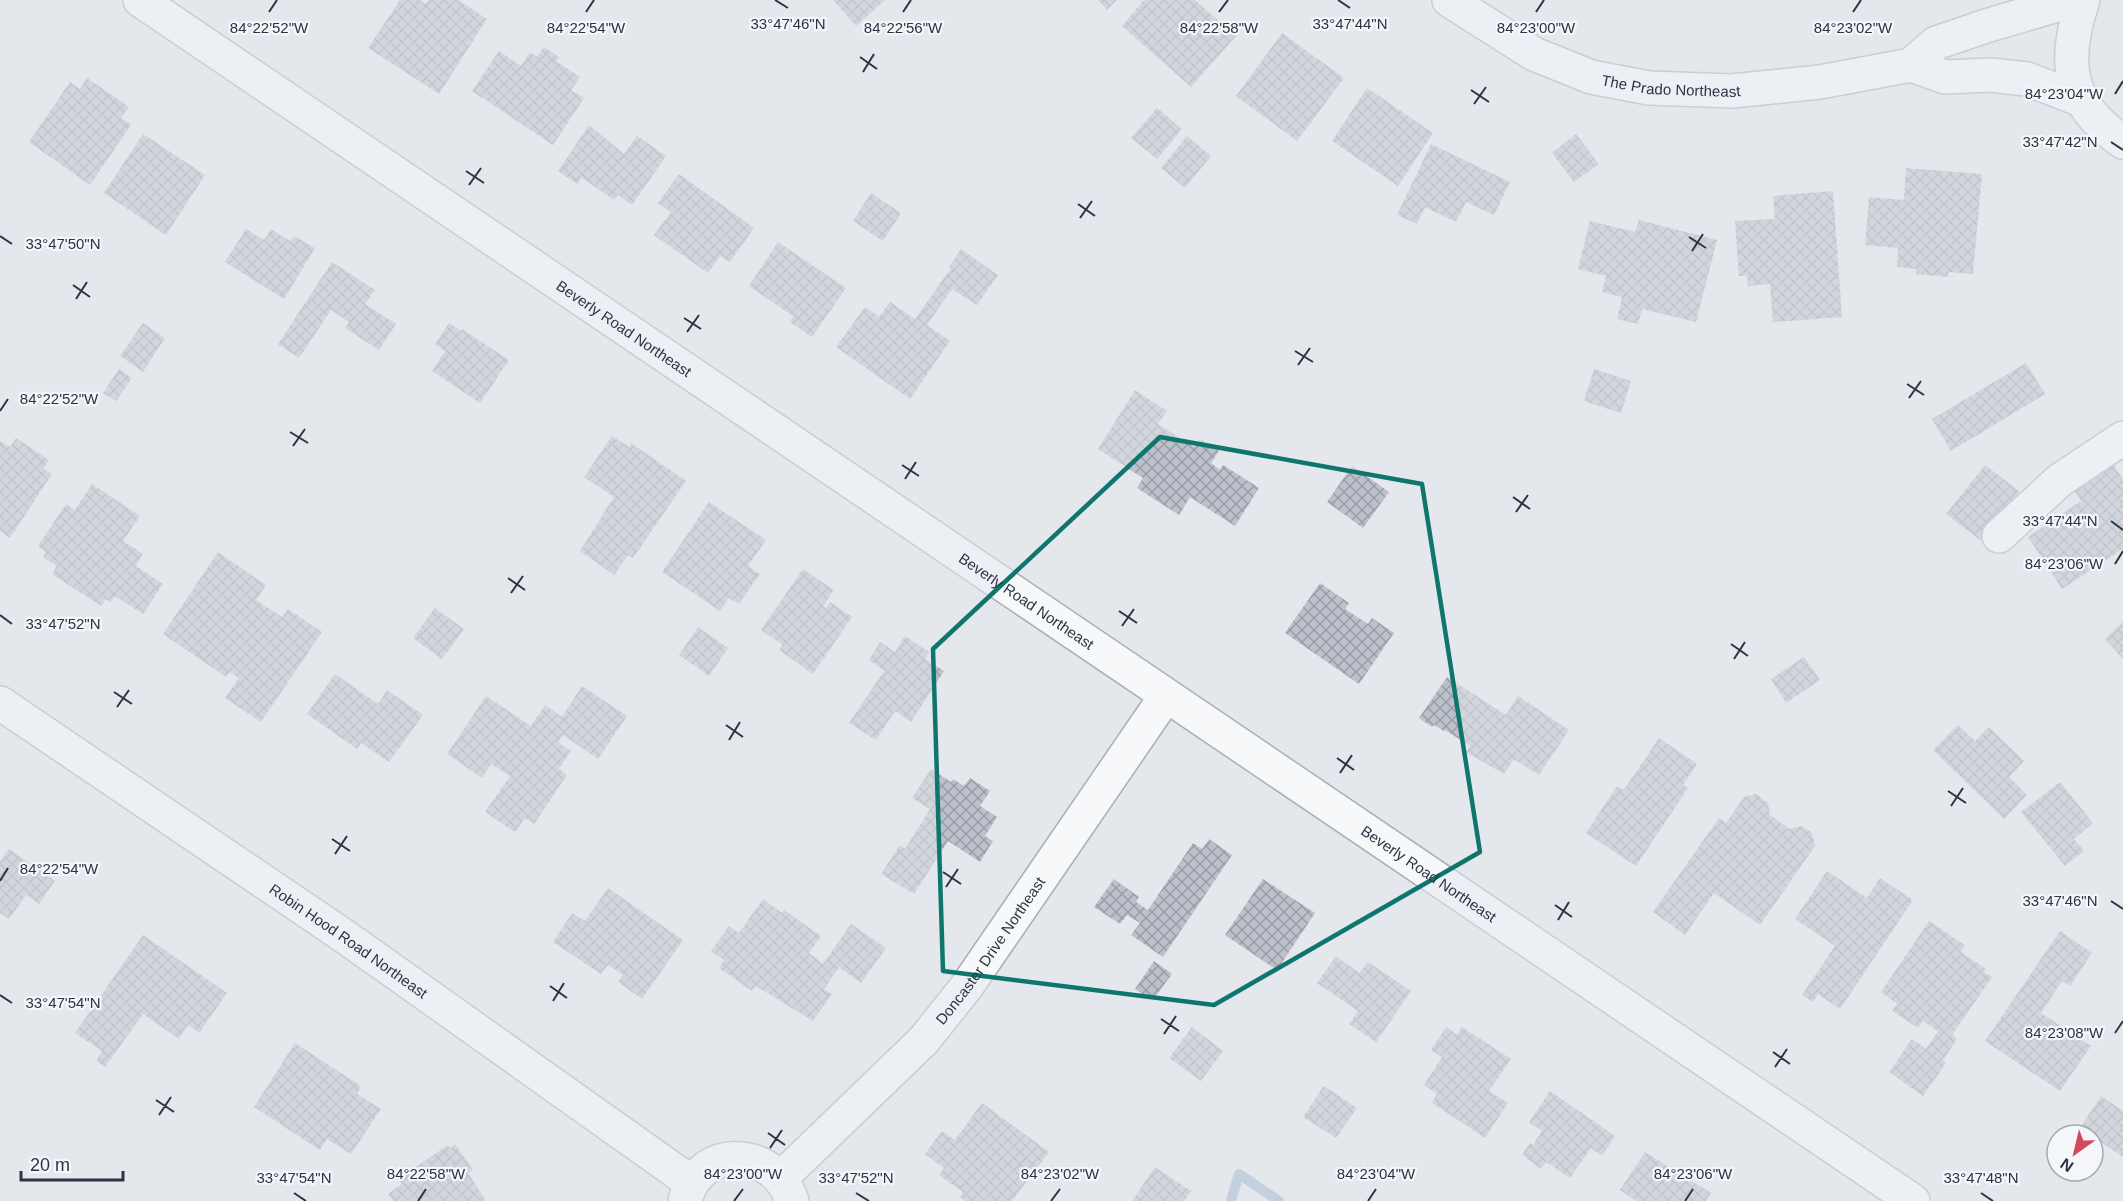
<svg xmlns="http://www.w3.org/2000/svg" width="2123" height="1201" font-family="Helvetica,sans-serif">
	<style>
		.lines { fill: none; stroke-linecap: round; stroke-linejoin: round }
		.stream { stroke: #9fb4cc; stroke-width: 10 }
		.building { fill: url(#building-cross-hatch) }
		.minor-casing { stroke: #a9aeb7; stroke-width: 36 }
		.minor { stroke: #f7f8fa; stroke-width: 33 }
		.marked { fill: none; stroke: #0f766e; stroke-width: 4.5; stroke-linejoin: round }
		.ticks { fill: none; stroke: #2b3445; stroke-width: 2 }
		.labels { text-anchor: middle; dominant-baseline: central; stroke-width: 4.5; stroke-linejoin: round; paint-order: stroke }
		.street-label { font-size: 15px; fill: #2b3445; stroke: #f4f6f9 }
		.ticks-label { font-size: 15px; text-anchor: middle; fill: #2b3445; stroke: #f4f6f9; stroke-width: 4.5; stroke-linejoin: round; paint-order: stroke }
	</style>
	<defs>
		<pattern id="building-cross-hatch" width="8" height="8" patternUnits="userSpaceOnUse" patternTransform="scale(1.5)"><rect width="8" height="8" fill="#bbc0ca"/><path d="M0 0l8 8M0 8l8-8" fill="none" stroke="#989da6"/></pattern>
	</defs>
	<rect width="100%" height="100%" fill="#e4e7ec"/>
	<g class="lines">
		<path class="stream" d="M1231,1201L1239,1174L1279,1201"/>
	</g>
	<path class="building" d="M400,0H419L426,4L428,0H458L487,19L439,94L368,48Z
		M833,0H885L856,26Z
		M1098,0H1117L1107,10Z
		M1144,0H1195L1236,36L1191,87L1122,26Z
		M1282,33L1344,78L1297,141L1236,96Z
		M544,47L559,57L556,61L580,77L571,90L584,98L553,145L472,91L499,51L521,66L530,52L537,57Z
		M87,78L129,107L121,118L131,125L90,185L29,142L70,82L80,89Z
		M1367,88L1433,133L1398,186L1332,141Z
		M1157,108L1182,129L1157,159L1131,138Z
		M589,125L624,154L637,136L666,156L632,205L618,195L614,200L582,178L577,184L558,171Z
		M143,134L205,175L166,235L104,193Z
		M1576,134L1599,164L1574,182L1552,153Z
		M1187,136L1211,156L1185,188L1161,168Z
		M1431,144L1510,182L1494,215L1466,202L1456,222L1425,207L1417,224L1397,215Z
		M1906,168L1982,174L1973,274L1949,272L1948,277L1916,274V269L1897,267L1898,248L1865,245L1869,197L1904,200Z
		M679,174L754,228L730,262L720,256L708,273L654,235L671,212L658,203Z
		M1833,191L1842,317L1773,322L1770,284L1748,286L1747,276H1739L1735,221L1775,219L1773,196Z
		M871,193L901,213L883,241L853,221Z
		M1639,220L1717,240L1696,322L1642,309L1638,324L1617,319L1622,297L1602,292L1606,276L1578,269L1590,221L1635,232Z
		M246,229L264,240L271,229L290,241L294,236L315,248L284,299L225,262Z
		M778,242L846,288L812,337L790,322L793,316L749,286Z
		M961,249L998,275L977,305L952,289L927,325L950,341L910,399L836,347L865,307L879,317L890,302L915,319L951,268L949,267Z
		M332,262L375,290L365,304L396,324L379,350L345,328L349,322L331,310L299,358L278,344Z
		M143,323L165,338L143,372L120,356Z
		M449,323L461,331L462,329L509,360L480,403L432,371L445,351L435,344Z
		M2026,363L2045,394L1951,451L1932,419Z
		M119,369L132,378L116,401L103,393Z
		M1594,369L1631,381L1621,413L1584,401Z
		M1135,390L1167,411L1158,424L1194,447L1200,439L1219,451L1211,463L1220,470L1223,465L1259,488L1235,526L1190,497L1179,515L1137,488L1143,478L1098,449Z
		M612,436L629,447L631,443L686,481L633,558L628,555L614,575L580,551L614,497L584,477Z
		M16,438L49,460L43,469L52,474L10,538L0,531V441L10,447Z
		M2110,459L2123,480V549L2062,589L2028,537L2081,501L2071,485Z
		M1985,465L2019,491L1980,540L1946,514Z
		M1352,466L1389,492L1363,528L1327,502Z
		M92,484L140,516L123,541L143,554L136,566L163,584L143,614L115,596L111,602L106,599L101,606L52,574L57,566L43,557L46,552L38,546L66,504L75,510Z
		M709,502L766,540L748,566L760,574L739,604L729,598L720,611L662,572Z
		M218,552L266,585L256,600L282,617L288,609L322,632L261,722L225,698L239,678L230,672L226,677L163,634Z
		M803,569L834,590L823,606L826,608L830,602L852,617L813,674L779,650L783,645L761,630Z
		M1320,583L1349,603L1345,609L1368,624L1372,618L1394,633L1359,684L1285,633Z
		M435,608L464,629L442,659L413,638Z
		M2123,622V659L2105,639Z
		M698,627L728,648L709,676L679,655Z
		M905,636L929,652L925,659L944,671L911,722L895,711L876,740L849,723L884,671L869,660L880,642L895,652Z
		M1804,657L1820,680L1786,703L1771,679Z
		M335,674L378,704L387,690L423,715L389,762L361,743L357,749L307,714Z
		M1447,677L1506,715L1518,696L1569,730L1539,775L1514,759L1504,774L1466,752L1470,746L1445,730L1444,731L1434,725L1432,727L1419,718Z
		M582,686L627,716L598,759L563,735L558,742L571,751L559,769L567,775L534,824L525,818L515,832L485,812L510,776L491,764L482,778L447,754L486,696L531,726L545,705L562,717Z
		M1958,725L1975,741L1989,727L2024,761L2009,777L2027,795L2004,819L1933,750Z
		M1659,738L1697,764L1683,785L1688,788L1636,866L1586,833L1617,786L1624,790Z
		M931,769L951,782L953,779L964,786L970,778L990,791L980,806L997,817L985,836L993,841L980,862L948,841L914,894L881,874L900,845L905,849L930,809L912,798Z
		M2060,782L2093,823L2074,839L2084,851L2065,866L2021,812Z
		M1756,794L1768,803L1770,815L1789,829L1802,826L1812,833L1815,846L1760,925L1714,893L1685,935L1653,912L1719,818L1726,823L1744,797Z
		M1209,839L1232,855L1163,957L1131,935L1140,923L1127,915L1120,924L1094,907L1114,879L1139,897L1136,902L1148,910L1193,843L1202,849Z
		M9,849L55,881L39,904L26,895L9,919L0,913V861Z
		M1827,871L1867,898L1880,878L1913,900L1840,1009L1818,994L1813,1002L1802,995L1835,946L1795,919Z
		M1263,879L1315,913L1277,970L1225,935Z
		M608,888L683,940L642,999L618,982L623,975L608,965L601,974L553,942L572,913L585,921Z
		M763,899L782,913L784,910L821,936L809,953L823,964L851,924L886,948L861,983L839,967L824,989L832,994L813,1021L756,986L752,991L719,968L724,960L711,951L729,926L739,933Z
		M1929,921L1965,945L1961,952L1986,969L1984,972L1992,977L1952,1035L1957,1039L1943,1060L1946,1063L1923,1096L1889,1072L1912,1039L1926,1049L1938,1031L1923,1021L1918,1028L1892,1011L1897,1004L1881,992Z
		M2060,931L2092,953L2070,986L2062,981L2041,1013L2091,1046L2060,1091L1985,1041Z
		M143,935L227,993L199,1033L188,1025L179,1039L143,1014L105,1067L96,1061L102,1051L75,1033Z
		M1336,956L1359,973L1368,962L1411,991L1376,1042L1349,1024L1358,1011L1317,983Z
		M1154,961L1172,974L1152,1001L1135,989Z
		M1192,1027L1223,1051L1201,1081L1169,1058Z
		M1446,1027L1457,1035L1462,1027L1511,1059L1489,1091L1508,1103L1485,1138L1432,1103L1437,1094L1424,1085L1442,1057L1431,1050Z
		M295,1043L361,1086L357,1094L381,1109L351,1154L327,1139L320,1150L254,1107Z
		M1324,1086L1357,1108L1336,1138L1303,1117Z
		M1550,1091L1615,1136L1602,1156L1591,1148L1570,1178L1546,1162L1541,1169L1522,1155L1530,1143L1533,1145L1542,1131L1529,1122Z
		M2101,1096L2123,1111V1157L2080,1128Z
		M982,1103L1049,1152L1012,1201H965L960,1197L963,1192L939,1175L944,1168L925,1154L942,1131L955,1140Z
		M455,1144L473,1170L468,1173L486,1201H393L388,1194L402,1184L398,1179L448,1145L450,1148Z
		M1645,1152L1711,1193L1706,1201H1636L1620,1190Z
		M1155,1167L1191,1191L1184,1201H1132Z"/>
	<g class="lines">
		<g class="minor-casing">
			<g id="minor">
				<path id="s1" d="M140,0L1913,1201"/>
				<path id="s2" d="M1449,0L1534,54L1591,77L1649,88L1732,91L1820,82L1911,65L1936,43L1986,26L2074,0"/>
				<path d="M2083,0C2062,62 2067,104 2123,142"/>
				<path d="M1911,65L1945,77L1990,75L2027,79L2079,99"/>
				<path d="M1999,536L2060,480L2123,438"/>
				<path id="s3" d="M0,703L344,936L692,1183"/>
				<path id="s4" d="M781,1178L924,1040L967,986L1166,696"/>
				<path d="M685,1201C698,1144 774,1145 792,1201"/>
			</g>
		</g>
		<use href="#minor" class="minor"/>
	</g>
	<path d="M0 0H2123V1201H0ZM1160,437L1422,484L1480,852L1214,1005L943,971L933,649Z" fill="#e4e7ec" fill-opacity=".55" fill-rule="evenodd"/>
	<path class="marked" d="M1160,437L1422,484L1480,852L1214,1005L943,971L933,649Z"/>
	<path class="ticks" d="M775,0L788,8M1338,0L1350,8M269,12L277,0M586,12L594,0M903,12L911,0M1219,12L1228,0M1536,12L1544,0M1853,12L1861,0M860,57L877,69M863,72L874,54M1471,90L1489,102M2115,94L2123,81M1474,104L1486,87M2111,142L2123,150M466,171L484,183M469,185L481,168M1078,204L1095,216M1080,218L1092,201M0,236L12,244M1689,237L1706,248M1692,251L1703,234M73,285L90,297M76,299L87,282M684,318L701,329M687,332L699,315M1295,351L1313,362M1298,365L1310,348M1907,384L1924,395M1909,398L1921,381M0,411L8,399M290,432L308,443M293,446L305,429M902,465L919,476M905,479L916,462M1513,497L1530,509M1516,512L1528,495M2111,521L2123,530M2115,564L2123,551M508,578L525,590M511,593L523,576M1119,611L1137,623M0,615L12,624M1122,626L1134,609M1731,644L1748,656M1734,659L1745,642M114,692L132,704M117,707L129,690M726,725L743,737M729,740L740,722M1337,758L1354,770M1340,773L1352,755M1948,791L1966,803M1951,806L1963,788M332,839L350,851M335,854L347,836M943,872L961,884M0,881L8,868M946,887L958,869M2111,901L2123,909M1555,905L1572,917M1558,920L1569,902M550,986L567,998M0,995L12,1003M553,1001L564,983M1161,1019L1179,1031M2115,1033L2123,1021M1164,1034L1176,1016M1773,1052L1790,1064M1775,1067L1787,1049M156,1100L174,1112M159,1115L171,1097M768,1133L785,1145M770,1148L782,1130M294,1193L306,1201M856,1193L869,1201M1981,1193L1993,1201M418,1201L426,1189M734,1201L743,1189M1051,1201L1060,1189M1368,1201L1376,1189M1685,1201L1693,1189"/>
	<g class="labels">
		<g class="street-label">
			<text stroke="none"><textPath href="#s2" startOffset="243">The Prado Northeast</textPath></text>
			<text stroke="none"><textPath href="#s1" startOffset="585">Beverly Road Northeast</textPath></text>
			<text stroke="none"><textPath href="#s1" startOffset="1071">Beverly Road Northeast</textPath></text>
			<text stroke="none"><textPath href="#s1" startOffset="1557">Beverly Road Northeast</textPath></text>
			<text stroke="none"><textPath href="#s3" startOffset="422">Robin Hood Road Northeast</textPath></text>
			<text stroke="none"><textPath href="#s4" startOffset="310">Doncaster Drive Northeast</textPath></text>
		</g>
	</g>
	<g class="ticks-label">
		<text x="1350" y="29">33°47'44"N</text>
		<text x="788" y="29">33°47'46"N</text>
		<text x="269" y="33">84°22'52"W</text>
		<text x="586" y="33">84°22'54"W</text>
		<text x="903" y="33">84°22'56"W</text>
		<text x="1219" y="33">84°22'58"W</text>
		<text x="1536" y="33">84°23'00"W</text>
		<text x="1853" y="33">84°23'02"W</text>
		<text x="2064" y="99">84°23'04"W</text>
		<text x="2060" y="147">33°47'42"N</text>
		<text x="63" y="249">33°47'50"N</text>
		<text x="59" y="404">84°22'52"W</text>
		<text x="2060" y="526">33°47'44"N</text>
		<text x="2064" y="569">84°23'06"W</text>
		<text x="63" y="629">33°47'52"N</text>
		<text x="59" y="874">84°22'54"W</text>
		<text x="2060" y="906">33°47'46"N</text>
		<text x="63" y="1008">33°47'54"N</text>
		<text x="2064" y="1038">84°23'08"W</text>
		<text x="426" y="1179">84°22'58"W</text>
		<text x="743" y="1179">84°23'00"W</text>
		<text x="1060" y="1179">84°23'02"W</text>
		<text x="1376" y="1179">84°23'04"W</text>
		<text x="1693" y="1179">84°23'06"W</text>
		<text x="294" y="1183">33°47'54"N</text>
		<text x="856" y="1183">33°47'52"N</text>
		<text x="1981" y="1183">33°47'48"N</text>
	</g>
	<g transform="translate(2075 1153) rotate(214)"><circle r="28" fill="#f4f6f9" stroke="#a4a8b1" stroke-width="1.5"/>
	<path d="M0-4.5L10 22L0 15L-10 22Z" fill="#d1495b"/>
	<text y="-9" font-size="16" font-weight="bold" text-anchor="middle" fill="#2b3445">N</text>
	</g>
	<path d="M21 1171v9h102v-9" fill="none" stroke="#2b3445" stroke-width="3"/>
	<text x="30" y="1171" font-size="18" fill="#2b3445" stroke="#f4f6f9" stroke-width="4.5" paint-order="stroke">20 m</text>
</svg>
